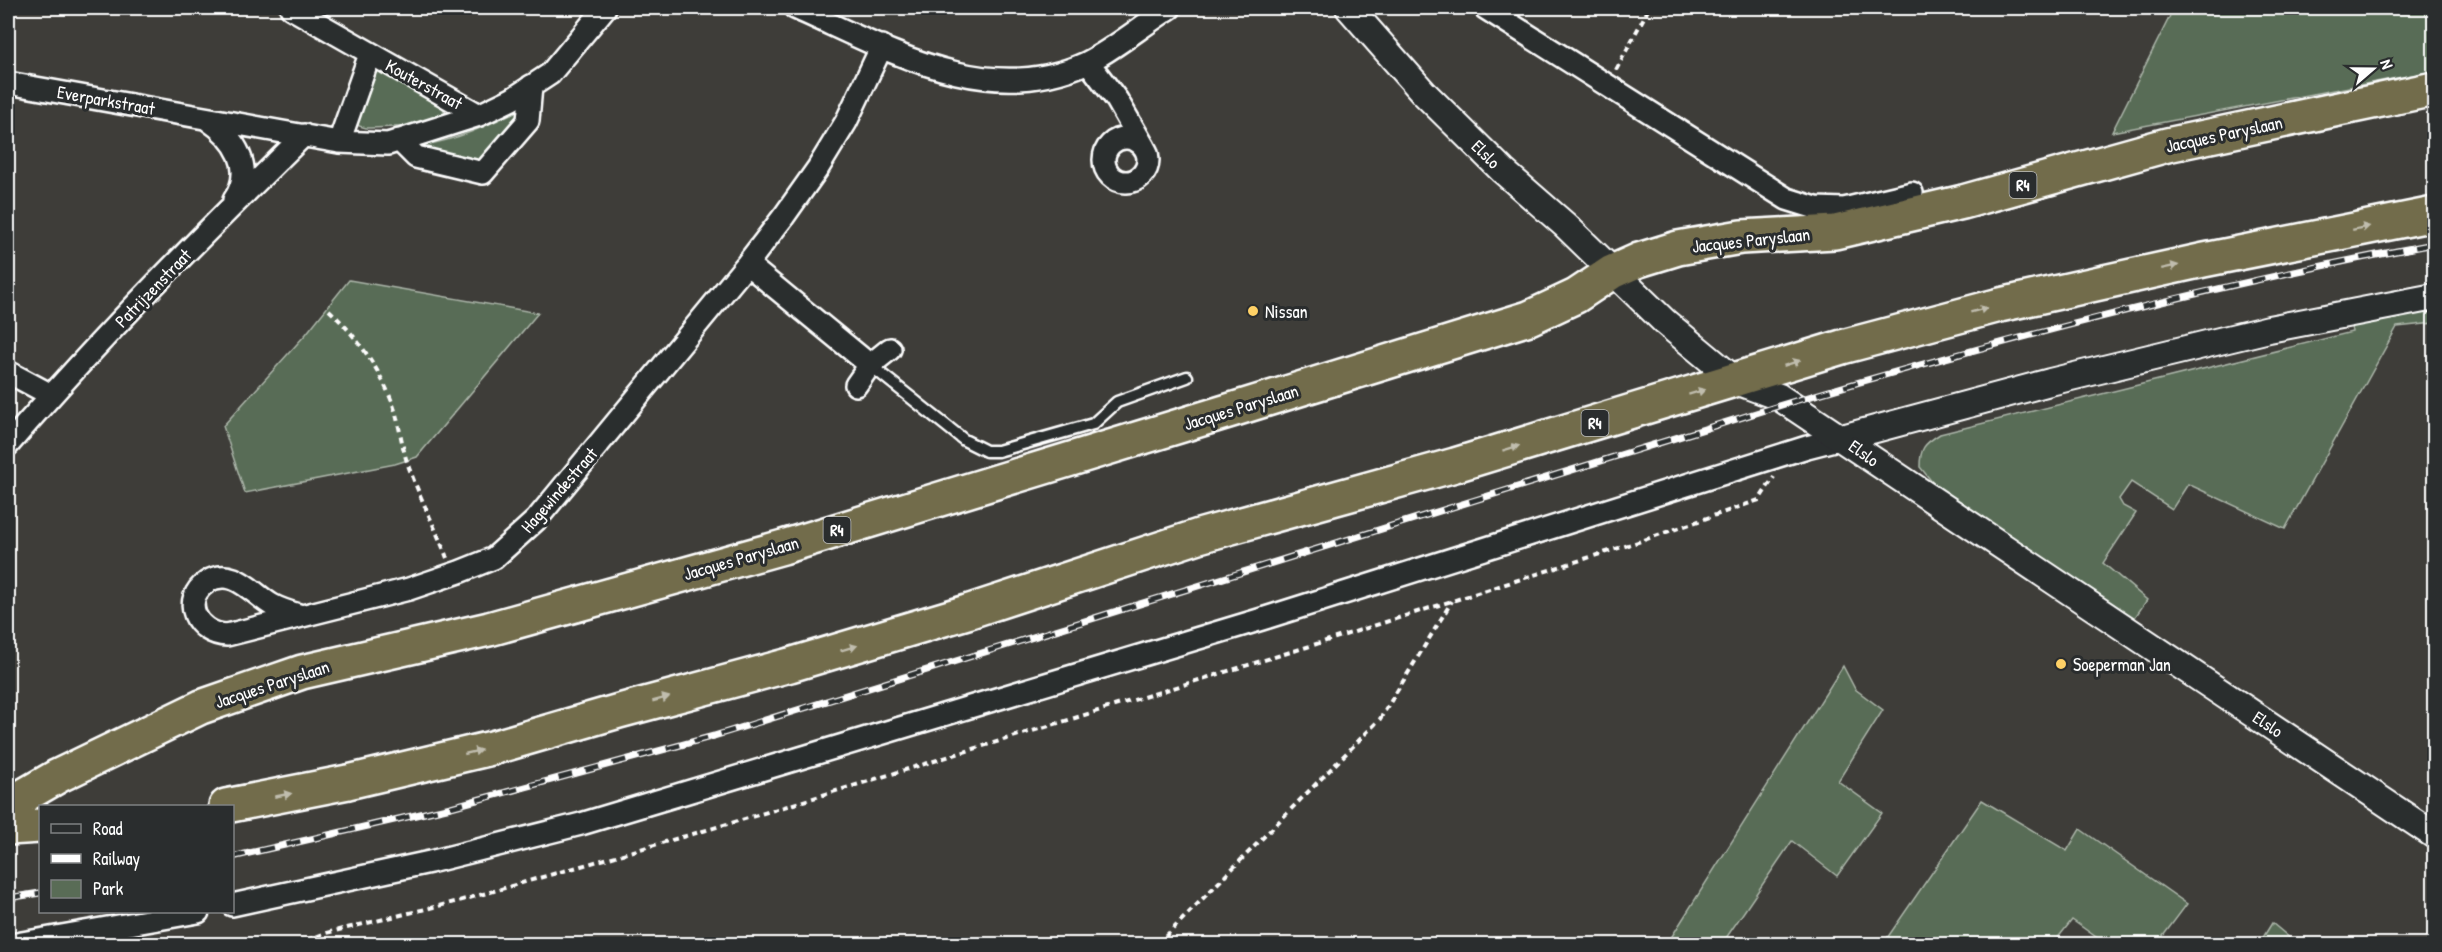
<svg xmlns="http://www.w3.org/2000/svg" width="2442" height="952" font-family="'Patrick Hand',sans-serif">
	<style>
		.green { fill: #596c56; stroke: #acb6aa; stroke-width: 1.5 }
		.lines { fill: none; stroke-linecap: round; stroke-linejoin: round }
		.service-casing { stroke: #fff; stroke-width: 15 }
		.minor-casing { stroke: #fff; stroke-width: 26 }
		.tertiary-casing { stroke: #fff; stroke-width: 30 }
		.trunk-casing { stroke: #fff; stroke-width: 38 }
		.path { stroke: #fff; stroke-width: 4; stroke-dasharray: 6 4.5; stroke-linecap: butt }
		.service { stroke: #2a2d2e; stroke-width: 10 }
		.minor { stroke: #2a2d2e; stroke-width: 21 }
		.tertiary { stroke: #2a2d2e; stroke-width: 26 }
		.trunk { stroke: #726c4b; stroke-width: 33 }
		.rail-casing { stroke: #fff; stroke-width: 7 }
		.rail { stroke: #2a2d2e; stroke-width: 4.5; stroke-dasharray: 14; stroke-linecap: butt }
		.oneway { fill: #c0bdae }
		.poi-dot { fill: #ffd166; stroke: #2a2d2e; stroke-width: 2 }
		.labels { text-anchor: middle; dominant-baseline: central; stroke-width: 6; stroke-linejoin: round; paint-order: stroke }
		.shield { fill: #2a2d2e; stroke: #bfc0c0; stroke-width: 1.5 }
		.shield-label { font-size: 16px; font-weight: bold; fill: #fff }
		.street-label { font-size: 18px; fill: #fff; stroke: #2a2d2e }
		.poi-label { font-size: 18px; fill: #fff; stroke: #2a2d2e; text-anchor: start }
	</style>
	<rect width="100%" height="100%" fill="#3e3d39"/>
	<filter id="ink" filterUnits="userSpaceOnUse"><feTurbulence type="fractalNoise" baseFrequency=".0167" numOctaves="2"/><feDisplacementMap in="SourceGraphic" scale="12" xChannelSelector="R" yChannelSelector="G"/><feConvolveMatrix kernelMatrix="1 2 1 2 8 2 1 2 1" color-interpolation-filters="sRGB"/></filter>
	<g filter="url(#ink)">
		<path class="green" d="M2174,8H2434V71L2112,132Z
			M382,70L442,106L445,113C432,129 387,127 366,128L359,126L355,117L375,72Z
			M523,108L521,114L484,162L425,152L418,146C456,141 489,125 523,108Z
			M349,280L538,313L417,457L395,464L245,493L223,426L306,334Z
			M2434,303V323L2397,327L2285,529L2188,484L2172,509L2131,482L2119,499L2123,506L2136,513L2103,563L2147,600L2131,623L2006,538L1933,483L1920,467C1920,448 1924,444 1940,434L2352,332L2350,319Z
			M1843,666L1855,689L1883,710L1838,781L1882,813L1837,876L1792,841L1722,944H1667Z
			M1982,800L2067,851L2080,829L2187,904L2157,944H2106L2072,920L2053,944H1883Z
			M2272,923L2297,944H2259Z"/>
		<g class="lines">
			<g class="service-casing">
				<path id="service" d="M870,365L964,440L986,451H998L1093,424L1117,402L1187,377"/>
			</g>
			<g class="minor-casing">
				<path id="minor" d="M291,8L479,115
					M795,8C886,48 985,109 1086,63C1113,50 1144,24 1170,8
					M1485,8L1787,199L1816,208L1844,209L1912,193
					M1088,62L1117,100L1144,147
					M8,83L339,142L388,144L479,115L512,99L550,74L605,8
					M207,119C235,138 256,168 234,200
					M1104 160a22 22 0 1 1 44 0a22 22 0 1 1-44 0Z
					M399,140L416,157L483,173L528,121L531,86
					M339,142L370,54
					M747,264L870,365
					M8,372L51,395
					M856,385L870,365L890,349
					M8,445C101,337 202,235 304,135
					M302,616C292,613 281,610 272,605C253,594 232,565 207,582C180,600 196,634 227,635L409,589L459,572L494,558L536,520L747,264L784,216L818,168L846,122L882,46
					M232,905L430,862L581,824L1262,619L1807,447L1842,438
					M16,944L198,912"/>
			</g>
			<g class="tertiary-casing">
				<path id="tertiary" d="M1349,8L1424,93L1503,171L1565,225L1665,322L1736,381L1779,397L2434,835
					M1842,438L2050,382L2269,329L2434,297"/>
			</g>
			<g class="trunk-casing">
				<path id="trunk" d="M8,805L58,776L201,707L302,672L489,629L783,547L1238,408L1529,318L1576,296L1612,272L1639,260L1678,248L1741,237L1835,232L1963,202L2167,145L2434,89
					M226,806L348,782L492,748L619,711L790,665L967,612L1199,536L1455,465L1842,347L2000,305L2204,260L2434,214
					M8,828L40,826"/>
			</g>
			<path class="path" d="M1616,70L1649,8
				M329,310C358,337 385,376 396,414C401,434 403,454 411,473C422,502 436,529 447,558
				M297,944L326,933L459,901L738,821L1307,647L1641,541L1759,500L1774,477
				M1158,944L1380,719L1452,601"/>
			<use href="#service" class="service"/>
			<use href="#minor" class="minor"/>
			<use href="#tertiary" class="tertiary"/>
			<use href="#trunk" class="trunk"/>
			<g class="rail-casing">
				<path id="rail" d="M232,857L451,807L714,736L1788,403C2001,340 2216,284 2434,244
					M8,898L40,893"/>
			</g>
			<use href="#rail" class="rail"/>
		</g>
		<defs><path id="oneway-solid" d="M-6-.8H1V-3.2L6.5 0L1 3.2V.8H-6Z" transform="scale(1.5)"/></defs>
		<g class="oneway">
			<use href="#oneway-solid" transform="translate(2361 228) rotate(-12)"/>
			<use href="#oneway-solid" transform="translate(2170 267) rotate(-12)"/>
			<use href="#oneway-solid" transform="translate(1979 310) rotate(-15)"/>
			<use href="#oneway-solid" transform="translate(1792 363) rotate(-18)"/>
			<use href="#oneway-solid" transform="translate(1697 392) rotate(-17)"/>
			<use href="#oneway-solid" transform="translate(1511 448) rotate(-17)"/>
			<use href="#oneway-solid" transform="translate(849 648) rotate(-17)"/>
			<use href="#oneway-solid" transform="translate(661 699) rotate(-15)"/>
			<use href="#oneway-solid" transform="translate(473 752) rotate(-13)"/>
			<use href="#oneway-solid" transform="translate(283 795) rotate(-11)"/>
		</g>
	</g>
	<g class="poi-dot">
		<circle cx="1253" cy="311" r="6"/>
		<circle cx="2061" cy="664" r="6"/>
	</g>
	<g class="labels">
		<g class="shield">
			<rect x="2009.5" y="172" width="27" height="26" rx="4.5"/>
			<rect x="1581.5" y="410" width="27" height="26" rx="4.5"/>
			<rect x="823.5" y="517" width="27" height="26" rx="4.5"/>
		</g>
		<g class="shield-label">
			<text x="2023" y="185">R4</text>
			<text x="1595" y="423">R4</text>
			<text x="837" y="530">R4</text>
		</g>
		<g class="street-label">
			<text transform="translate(424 84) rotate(29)">Kouterstraat</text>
			<text transform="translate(106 100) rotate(10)">Everparkstraat</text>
			<text transform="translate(2224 134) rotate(-12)">Jacques Paryslaan</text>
			<text transform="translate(1486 154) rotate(45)">Elslo</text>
			<text transform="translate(1751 240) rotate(-6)">Jacques Paryslaan</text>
			<text transform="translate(153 288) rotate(-46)">Patrijzenstraat</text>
			<text transform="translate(1241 407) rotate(-17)">Jacques Paryslaan</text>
			<text transform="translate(1864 453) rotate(36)">Elslo</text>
			<text transform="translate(559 490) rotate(-49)">Hagewindestraat</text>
			<text transform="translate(741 558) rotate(-16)">Jacques Paryslaan</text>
			<text transform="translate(272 684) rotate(-18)">Jacques Paryslaan</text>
			<text transform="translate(2268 724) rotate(34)">Elslo</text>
		</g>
		<g class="poi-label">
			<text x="1265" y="311">Nissan</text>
			<text x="2073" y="664">Soeperman Jan</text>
		</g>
	</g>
	<rect width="2442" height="952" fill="none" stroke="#2a2d2e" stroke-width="30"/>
	<rect x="15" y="15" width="2412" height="922" fill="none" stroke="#fff" stroke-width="2" filter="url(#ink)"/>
	<rect x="39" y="805" width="195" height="108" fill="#2a2d2e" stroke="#7f8182" stroke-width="1.5"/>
	<rect x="51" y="824" width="30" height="9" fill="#2a2d2e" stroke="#7f8182" stroke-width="1.5"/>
	<text x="93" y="835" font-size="18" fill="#ffffff">Road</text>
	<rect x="51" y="854" width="30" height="9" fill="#ffffff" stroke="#7f8182" stroke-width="1.5"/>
	<text x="93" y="865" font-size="18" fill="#ffffff">Railway</text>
	<rect x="51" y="880" width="30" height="18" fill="#596c56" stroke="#7f8182" stroke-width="1.5"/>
	<text x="93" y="895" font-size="18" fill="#ffffff">Park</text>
	<g transform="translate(2373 69) rotate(70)" stroke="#2a2d2e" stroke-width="4.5" paint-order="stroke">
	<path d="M0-4.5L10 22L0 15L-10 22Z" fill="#ffffff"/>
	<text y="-9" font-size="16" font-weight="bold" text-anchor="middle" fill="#ffffff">N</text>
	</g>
</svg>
